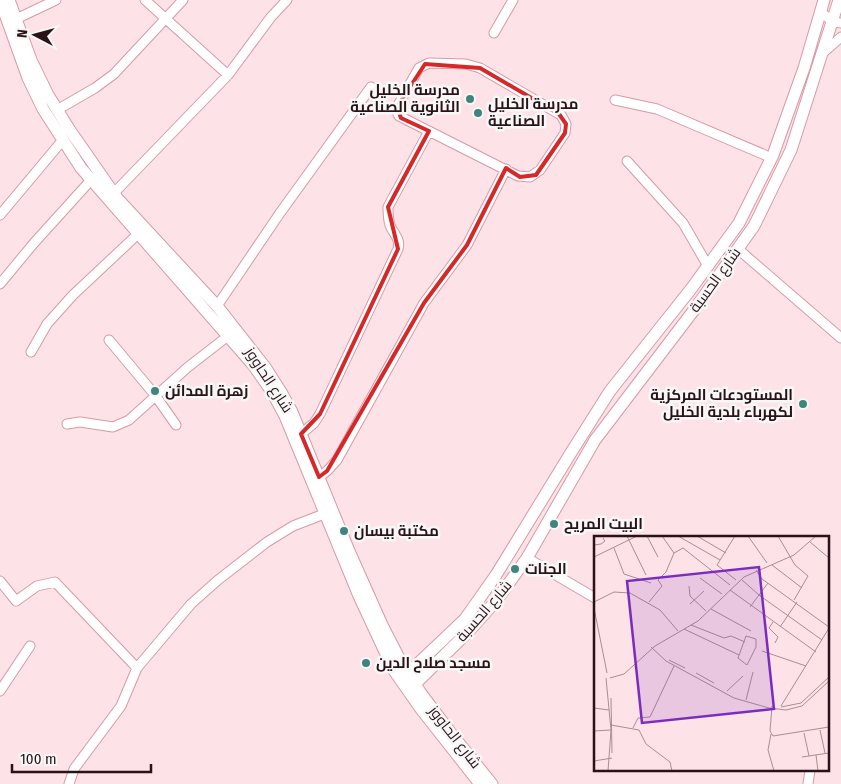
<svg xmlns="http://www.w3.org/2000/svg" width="841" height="784" font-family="'Fira Sans Condensed',Cairo,sans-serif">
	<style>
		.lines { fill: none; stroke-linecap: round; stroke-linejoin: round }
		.minor-casing { stroke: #d999a6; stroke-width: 11 }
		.major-casing { stroke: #d999a6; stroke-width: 13 }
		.minor { stroke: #fff; stroke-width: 9 }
		.major { stroke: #fff; stroke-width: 11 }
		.marked { fill: none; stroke: #d62828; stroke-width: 4; stroke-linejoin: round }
		.poi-dot { fill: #3f857d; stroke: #f7f7f7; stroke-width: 2 }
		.labels { text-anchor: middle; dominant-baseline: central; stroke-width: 5; stroke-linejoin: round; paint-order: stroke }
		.poi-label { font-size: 15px; font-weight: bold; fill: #291218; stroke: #f7f7f7; text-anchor: start }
		.street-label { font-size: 15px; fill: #291218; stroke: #f7f7f7 }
		.inset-road { fill: none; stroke: #a88f94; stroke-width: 1 }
		.view { fill: #7b2cbf; fill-opacity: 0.15; stroke: #7b2cbf; stroke-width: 2.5 }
		.inset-edge { fill: none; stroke: #291218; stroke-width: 2.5 }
	</style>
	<rect width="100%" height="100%" fill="#fde2e7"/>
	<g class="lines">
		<g class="minor-casing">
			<path id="minor" d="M145,0L228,75
				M821,12L833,22L841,23
				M16,19L56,0
				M494,33L513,0
				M824,52L841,37
				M429,63L466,64L480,68L561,115L566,124L565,133L540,170L530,177L518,176L399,116L397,112V107L419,68Z
				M615,100L657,109L765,155L771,159
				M57,110L95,88L114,74L183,0
				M627,161L683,223L708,266
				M113,194L228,75L271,17L287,0
				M0,215L62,141
				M738,249L841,338
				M0,284L34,243L91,180
				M217,306L280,213L371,87
				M109,340L155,395L176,425
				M31,352L47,324L73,295L138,234
				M67,424L80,422L113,427L129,420L188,367L228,336
				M301,434L314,423L320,414L398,249C401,238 393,234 390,225C388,219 388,213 388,207L429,131
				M319,477L327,471L337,460L424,303L467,245L506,169
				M527,558L595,598
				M0,581L16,601L37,586L55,582L137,668
				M0,691L30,646
				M69,784L74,769L121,706L137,668L191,604L218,580L267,542L293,526L324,514
				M808,784L810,770"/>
		</g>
		<g class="major-casing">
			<path id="major" d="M0,0L28,78L43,109L81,168L254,366L272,392L285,416L359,596L393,669L421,709L480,784
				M9,0L31,60L48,95L69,129L117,198L217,306L265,367L281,392L292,412L349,551L382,625L400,660L420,692L450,732L492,784
				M824,0L804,68L773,155L739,223L691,289L610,391L572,451L496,575L465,619L408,673L404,684H415L469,631L496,601L527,558L595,440L694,310L754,226L791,150L839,0"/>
		</g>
		<use href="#minor" class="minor"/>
		<use href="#major" class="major"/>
	</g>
	<path class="marked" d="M425,64L480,68L559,114L566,124L565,133L536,175L520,177L506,168L467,245L424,303L327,471L319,477L301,434L320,414L398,249L388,207L429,131L401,118L397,107Z"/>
	<g class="poi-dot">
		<circle cx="470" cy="99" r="5"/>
		<circle cx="478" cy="113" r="5"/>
		<circle cx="155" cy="391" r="5"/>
		<circle cx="803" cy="404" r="5"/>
		<circle cx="554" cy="524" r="5"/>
		<circle cx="344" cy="531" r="5"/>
		<circle cx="515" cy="569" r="5"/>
		<circle cx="366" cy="663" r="5"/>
	</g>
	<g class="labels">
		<g class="poi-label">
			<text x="460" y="90" text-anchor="end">مدرسة الخليل<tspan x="460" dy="17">الثانوية الصناعية</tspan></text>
			<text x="488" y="104">مدرسة الخليل<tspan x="488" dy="17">الصناعية</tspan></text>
			<text x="165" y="391">زهرة المدائن</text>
			<text x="793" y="395" text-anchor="end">المستودعات المركزية<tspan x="793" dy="17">لكهرباء بلدية الخليل</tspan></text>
			<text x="564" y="524">البيت المريح</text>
			<text x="354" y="531">مكتبة بيسان</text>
			<text x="525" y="569">الجنات</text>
			<text x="376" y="663">مسجد صلاح الدين</text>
		</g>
		<g class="street-label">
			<text transform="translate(715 280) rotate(-54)">شارع الحسبة</text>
			<text transform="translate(269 380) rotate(57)">شارع الحاووز</text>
			<text transform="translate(484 611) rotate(-49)">شارع الحسبة</text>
			<text transform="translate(455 737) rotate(52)">شارع الحاووز</text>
		</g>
	</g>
	<g transform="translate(594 536)">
		<rect width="235" height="235" fill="#fde2e7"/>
		<path class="inset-road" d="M33,0L52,39M53,0L64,21M68,0L80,17M84,0L126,24M103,0L132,17M141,0L123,29L142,44M154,0L173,27M184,0L201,29L214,40L200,64M216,6L235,22M0,9L7,8L11,5L9,2M20,12L30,38L57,47M0,21L43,0M178,29L208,52M162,34L168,43L235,91M106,42L128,58M148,44L165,59L228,104M95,50L96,60L112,75M136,54L222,116M0,66L20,56L36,57L66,74L84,95M55,66L68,50L64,44L72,36L80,17L89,12L136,49M96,68L110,55M156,71L174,47M0,72L13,137M117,73L157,95M179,86L175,92L184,101L181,107M97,89L130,102L137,100L151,106M186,91L203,66M90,93L145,119M152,100L162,103V111L153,129L144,122ZM57,111L72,125L140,162L175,172L192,174L208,170L235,145M168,115L212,130M75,124L91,132M102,137L120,147M12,142L17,194L14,235M16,142L30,138L61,110L104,85L150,41L200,19L222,0M133,155L149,140M17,162L18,217M152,164L159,136M178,170L176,195L179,200L235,191M187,170L235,92M187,171L207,167L235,141M0,172L15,174M17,189L45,194L52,208L76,226L78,235M39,192L44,182L56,181L80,130M226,194L231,217M0,195L17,194M210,197L215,220M177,198L174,214L180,235M222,219L224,235M208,221L235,217M0,225L18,222"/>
		<path class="view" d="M165,31L180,173L48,187L33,45Z"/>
		<rect width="235" height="235" class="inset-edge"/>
	</g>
	<g transform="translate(35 35) rotate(276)" stroke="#f7f7f7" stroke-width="4" paint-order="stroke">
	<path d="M0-4L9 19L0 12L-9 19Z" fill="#291218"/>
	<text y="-8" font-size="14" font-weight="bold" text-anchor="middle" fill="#291218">N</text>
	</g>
	<path d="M12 764v8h139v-8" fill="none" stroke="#291218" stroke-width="2.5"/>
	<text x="20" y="764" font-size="15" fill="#291218" stroke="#f7f7f7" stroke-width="4" paint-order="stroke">100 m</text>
</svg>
